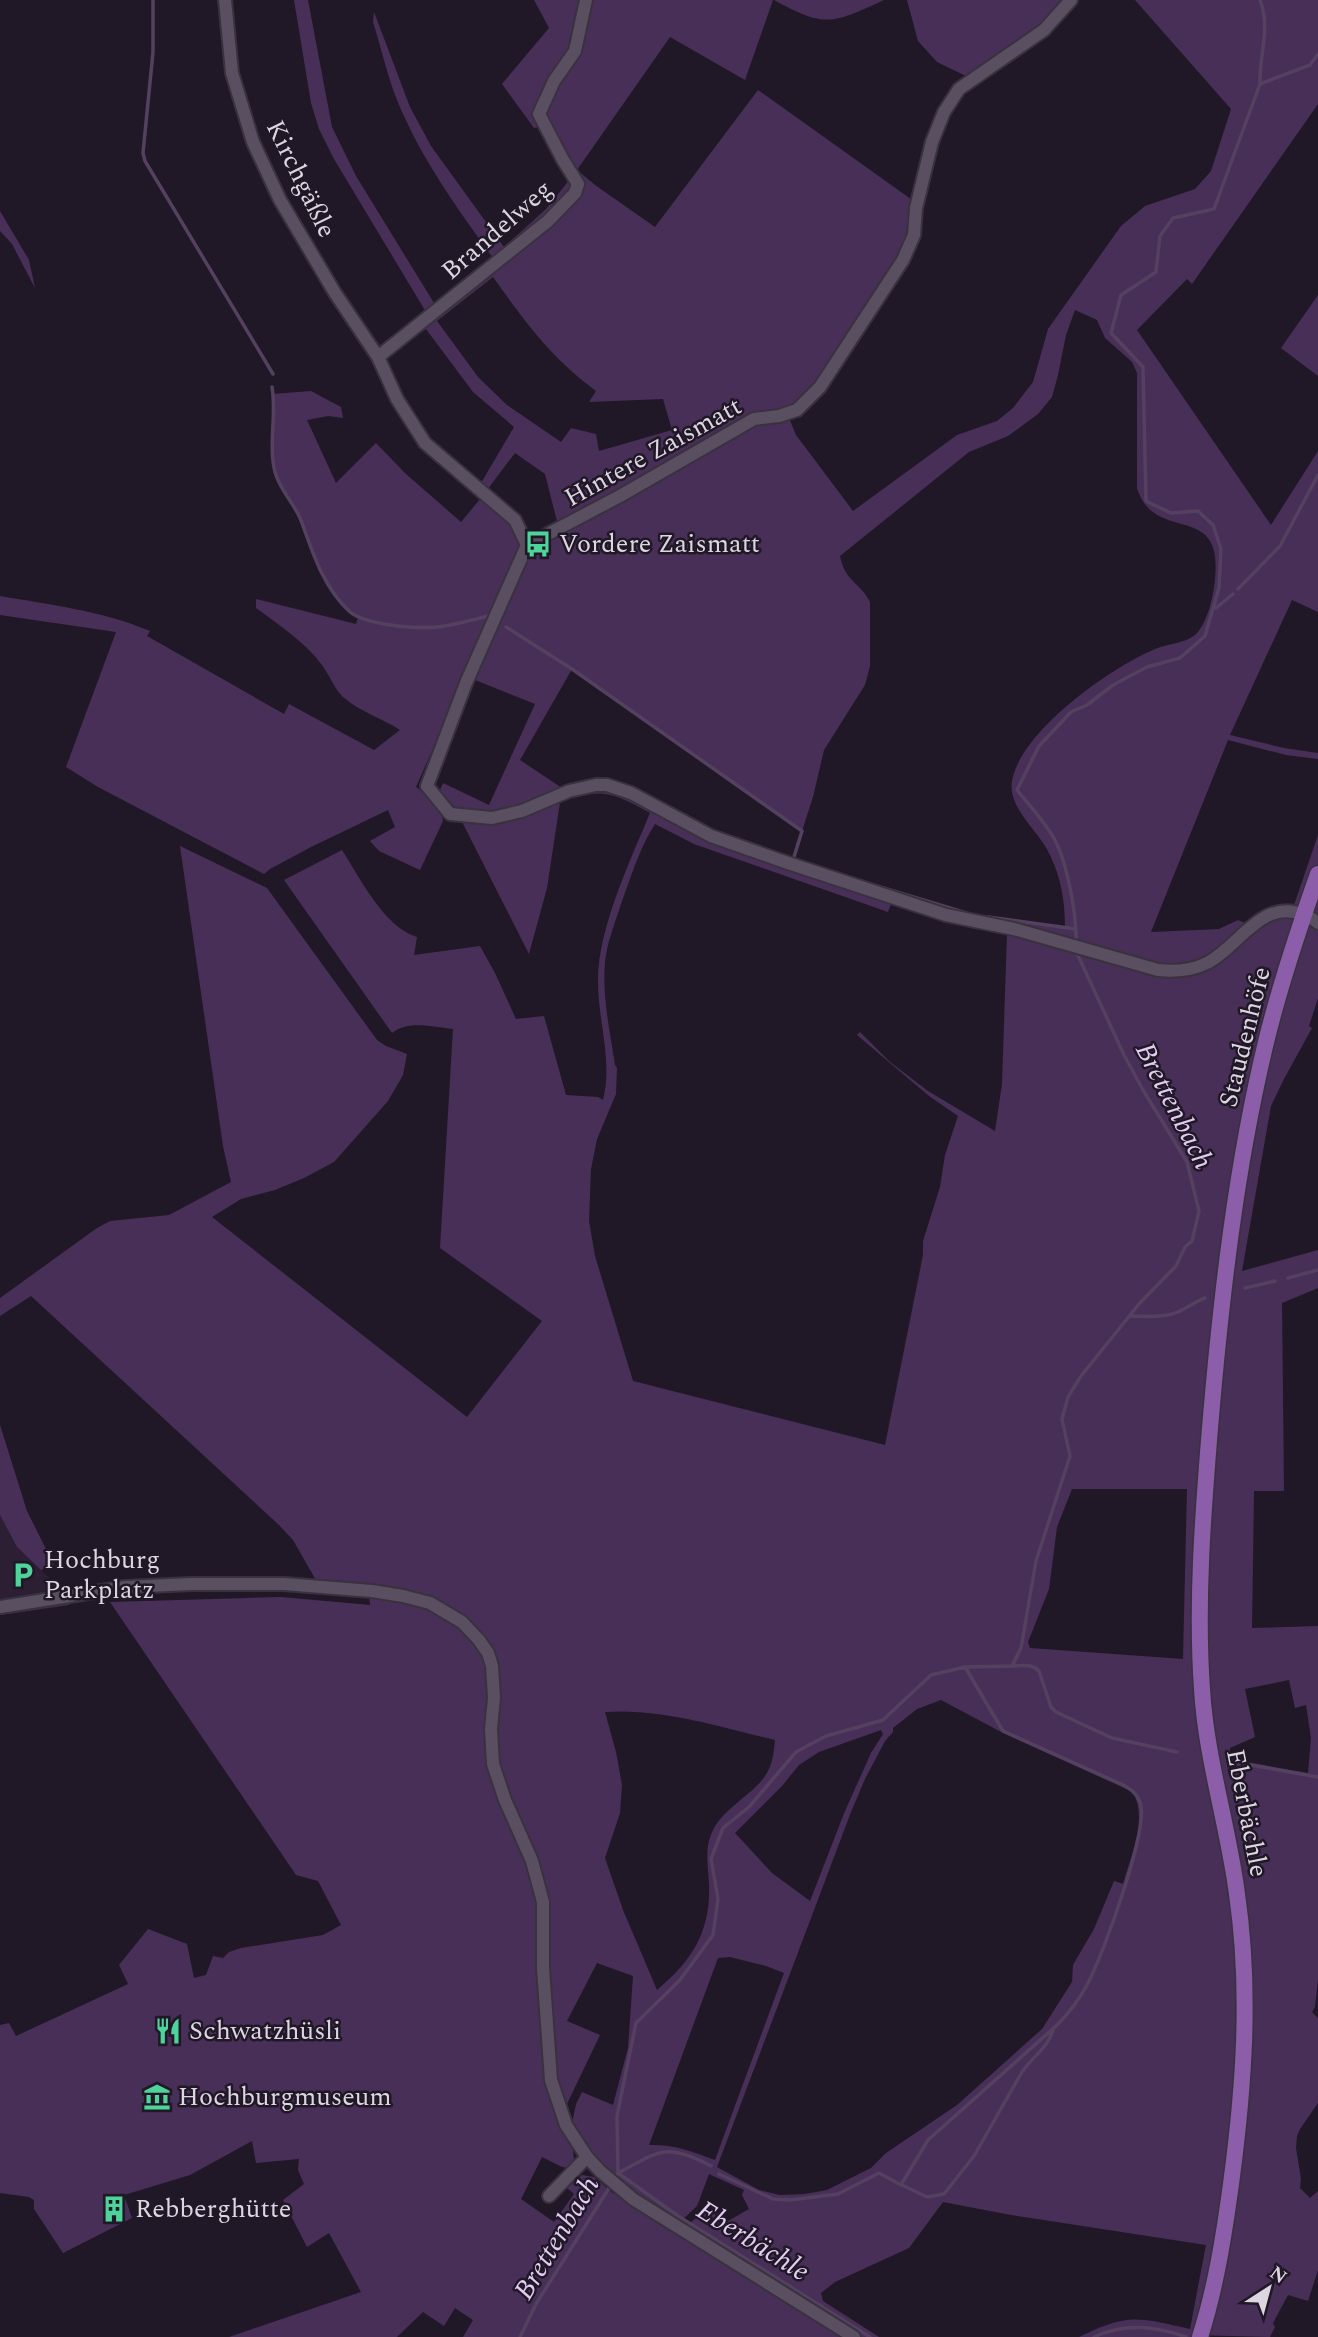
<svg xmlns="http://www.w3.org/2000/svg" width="1318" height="2337" font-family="Spectral,serif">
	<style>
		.built { fill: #2c1f34 }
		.green { fill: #482f58; fill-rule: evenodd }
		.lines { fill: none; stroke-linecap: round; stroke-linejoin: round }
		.stream { stroke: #54405f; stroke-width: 3.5 }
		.minor-casing { stroke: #39323e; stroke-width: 16 }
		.major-casing { stroke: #39323e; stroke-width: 19 }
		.minor { stroke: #5a4f61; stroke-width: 12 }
		.major { stroke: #8c5da8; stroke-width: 16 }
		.labels { text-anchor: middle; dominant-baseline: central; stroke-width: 5; stroke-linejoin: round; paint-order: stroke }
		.street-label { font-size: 26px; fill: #dcd6e0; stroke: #211827 }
		.poi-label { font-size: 26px; fill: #dcd6e0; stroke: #211827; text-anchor: start }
		.water-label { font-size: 28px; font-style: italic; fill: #e3ccf2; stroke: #211827 }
	</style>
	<rect width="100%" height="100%" fill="#211827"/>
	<path class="built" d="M0,1515L17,1547L64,1592L0,1603Z"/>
	<path class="green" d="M294,0H308L332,127L356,176L434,303L493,258C457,208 420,157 397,100C387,75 381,47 373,22L374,12L410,107L431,146L504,247L546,209L571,178L542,126L534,128L502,84L549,28L534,0H773L745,80L670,37L577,170L595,185L655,227L758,90L915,202L918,228L850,349L789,418L796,435L853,511L957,435L997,421L1013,408L1033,382L1048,329L1121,226L1145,206L1195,189L1211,171L1231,109L1135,0H1318V104L1192,284L1187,279L1137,330L1271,525L1318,451V612L1292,600L1230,735L1284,748L1318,753V759L1286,755L1228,740L1151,932L1219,929L1238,920L1248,924L1280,906L1294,905L1318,835V998L1309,1026L1312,1028L1284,1079L1271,1106L1242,1271L1318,1250V1288L1282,1303L1284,1491H1254L1252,1628L1318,1626V1979L1315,2007L1312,2012L1318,2018V2103L1300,2129L1297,2136L1296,2148L1301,2179L1300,2188L1310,2198L1318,2191V2270L1308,2301L1288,2295L1273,2323L1275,2327L1270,2337L1192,2335L1191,2337H1079C1128,2313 1138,2317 1190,2329L1206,2245L1011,2215L943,2202L909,2248L835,2282L821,2293L823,2301L879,2337H463L473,2320L455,2308L444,2326L423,2312L397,2337H229L361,2292L329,2233L307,2247L283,2200L304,2184L298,2170L299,2159L256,2163L252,2141L190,2175L124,2195L132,2218L63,2253L34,2209V2200L29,2197L0,2193V2025L9,2023L16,2036L128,1984L119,1965L148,1929L187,1944L194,1978L206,1975L213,1956L223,1958L229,1952L241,1948L323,1935L341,1925L318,1881L296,1875L110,1602L281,1597L370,1605L369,1594L282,1588L125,1591L67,1600L69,1605L0,1615V1603L127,1583L203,1577L317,1582L293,1540L279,1525L31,1296L0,1316V1298L97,1228L110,1221L169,1215L231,1182L223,1146L180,846L267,888L377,1040L386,1046L407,1054L403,1075L388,1101L334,1162L304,1178L275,1190L241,1199L212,1217L467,1417L542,1321L440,1248L453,1029C434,1027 408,1020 392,1033L284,880L342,850C360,878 384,927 417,937L414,955L480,946L495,973L516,1019L544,1016L566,1095L598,1097L603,1100C613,1062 598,1021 598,982C597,931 630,861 650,813C614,793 600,787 560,802L547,888L529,954L454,806L445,798L440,790L443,783L489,805L535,704L465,676L416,787C428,795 442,807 443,821L420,870L379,851L370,841L395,827L388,810L311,847L270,869L264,874L98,787L66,767L116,632L0,615V596C52,605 102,611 150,631L147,636L284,714L289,704L374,750L400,730C382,718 360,712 343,697C334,688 330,676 322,665C304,641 279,625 256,608V599L356,624L358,617L351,613L329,588L312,552L299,516L279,483L273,456V394L311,391L341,407L343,418L328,416L307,420L336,483L376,443L406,474L461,522L481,498L511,523L531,552L545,542L561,537L545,474L515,453L487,490L481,483L514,427L473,392L426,329L386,358L380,347L426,312L334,159L319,129L311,103ZM493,277C526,323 550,357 596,391L589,402L663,399L672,430L599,451L596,434L571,428L561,442L507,405L478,377L437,321ZM1075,310L1097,320L1105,338L1132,362L1137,373V488C1152,537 1205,511 1214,551C1219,571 1212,617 1197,633C1187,644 1167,643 1153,650C1109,669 1021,731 1012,781C1007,808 1040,832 1050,855C1061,878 1065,901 1065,927C997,925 933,902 869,882C813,865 756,850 702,828C671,815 646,788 613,780C595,776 578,780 562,788L520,760L572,669L802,831L813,797L824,750L865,685L870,666V602C860,582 845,582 840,556L969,452L1008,436L1038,414L1052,397L1058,375L1066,335ZM655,824L694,844L888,912L891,904L948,921L1007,934L1002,1084L995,1131L928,1091L890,1062L860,1032L857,1035L929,1096L958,1116L945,1155L940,1187L923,1241V1255L885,1445L633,1381L595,1256L589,1221L591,1169L597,1139L616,1094L617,1068L615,1065C610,1032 602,996 605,962C607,942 615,923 621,904C631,877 639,849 655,824ZM1072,1489H1187L1183,1659L1030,1648L1028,1642L1049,1589L1057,1527ZM1289,1680L1295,1708L1306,1705L1311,1738L1308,1773L1230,1759V1748L1255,1737L1245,1689ZM941,1700L1003,1733L1133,1792C1148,1820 1131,1855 1123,1884L1114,1881L1094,1929L1073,1965L1072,1982L1042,2029L957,2105L886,2153L871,2168L827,2190L805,2194L780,2195L759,2190L717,2167L851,1812L865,1779L885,1741L893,1732V1728L917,1709ZM605,1712C662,1708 720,1727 775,1740C774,1750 773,1762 768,1771C758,1792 724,1807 713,1830C704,1848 708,1865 709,1883C711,1931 693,1960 657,1990L623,1910L605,1858L620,1813L622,1785L616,1752ZM881,1730L883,1734L871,1753L845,1811L810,1901L772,1873L735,1833L782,1786L799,1765L819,1752ZM730,1957L766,1966L784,1973L715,2160C689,2151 678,2145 649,2145L718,1958ZM597,1963L633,1976L628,2048L613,2105L582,2092L576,2104L572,2123L584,2145L624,2183L614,2194L594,2177L582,2175L567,2188L574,2194L554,2222L521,2199L542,2157L562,2167L568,2168L574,2161L573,2150L554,2114L566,2106L600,2035L567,2021ZM709,2174L744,2190L742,2195L749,2209L721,2225L713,2211L704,2212L687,2225L681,2221L697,2206Z
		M774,0H884C832,24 825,28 774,0Z
		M907,0H1074L972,79L937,62L918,41Z
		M0,211L29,260L35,288L12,244L0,231Z
		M1318,295V376L1281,348Z
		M0,1425L27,1511L54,1565L41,1570L17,1547L0,1515Z"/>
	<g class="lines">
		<path class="stream" d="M153,0V52L143,153L145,161L273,374
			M1260,84C1259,55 1271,28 1260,0
			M272,387C277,415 268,444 275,472C280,491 296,505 302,523C313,554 324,588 349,611C364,625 416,629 437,627C454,625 472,620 489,616
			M1238,589L1280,546L1318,475
			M1216,608L1233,594
			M506,627L572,669L802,831L793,860
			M867,883L973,915
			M988,917L1076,929
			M1076,944C1077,916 1068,867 1056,842C1047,824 1030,806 1017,790L1039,746L1071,712L1087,705L1113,685L1147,667L1180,658L1205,636L1219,588L1221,549L1213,525L1198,511L1171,513L1146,501L1143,367L1111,333L1121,295L1156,272L1160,236L1173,218L1214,209L1260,84L1310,65L1318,54
			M1288,1278L1318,1270
			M1245,1288L1275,1281
			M1130,1316C1144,1316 1159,1318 1172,1314C1184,1311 1193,1302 1205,1298
			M1012,1666C1022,1666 1031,1663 1039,1671L1051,1707L1056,1712L1112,1738L1177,1752
			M1234,1762L1318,1777
			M711,2166C666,2142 660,2151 618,2173L678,2216L870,2337
			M719,2174L773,2199L790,2200L838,2194L879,2173L901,2185L928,2140L1056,2026C1069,2013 1080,1999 1088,1983C1103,1955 1150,1827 1140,1802C1136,1792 1130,1789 1121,1784L1003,1731L965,1667
			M615,2179L618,2173L617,2116L636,2023L680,1980L713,1935L718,1899L711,1859L723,1828L749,1807L796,1752L826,1736L883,1720L931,1675L965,1667L1012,1666L1021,1648L1036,1561L1070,1456L1062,1419L1068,1397L1081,1376L1139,1304L1176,1266L1185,1247L1192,1241L1199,1211L1187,1162L1143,1090L1124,1055L1076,951
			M902,2185L927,2197L944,2194L974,2156L1022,2072C1032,2057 1048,2048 1053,2030
			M520,2337L536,2304L611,2185
			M1094,2337C1123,2323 1156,2326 1186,2337"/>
		<g class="minor-casing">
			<path id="minor" d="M225,0L232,73L253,142L280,200L335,293L378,357L397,399L425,443L515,520L527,545
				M378,357L548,221L575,193L578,184L563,160L539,114L554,81L575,51L586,0
				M527,545L466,683L427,786L450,814L492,818L522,811L569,791L596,785H607L631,793L711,836L788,863L946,915L1014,929L1158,970C1176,972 1191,971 1207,963C1239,947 1262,897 1304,915C1310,918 1314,919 1318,923
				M527,545L620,496L754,419L779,416L797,410L820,387L903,260L914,235L916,208L932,142L944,112L959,89L1044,30L1071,0
				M0,1607L126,1587L191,1584H284L372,1591L403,1596L430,1603L462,1622L479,1640L488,1653L492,1666L494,1698L491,1729L493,1764L505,1800L532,1861L543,1902V1968L551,2080L566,2125L587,2157L600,2171L633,2199L854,2337
				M549,2196L587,2157"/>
		</g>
		<g class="major-casing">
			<path id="major" d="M1200,2337C1216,2287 1224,2235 1231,2184C1244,2087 1251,1991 1237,1894C1228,1825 1206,1758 1202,1689C1196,1602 1203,1514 1210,1428C1221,1298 1236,1165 1267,1038C1281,982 1299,928 1318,874"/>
		</g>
		<use href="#minor" class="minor"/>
		<use href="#major" class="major"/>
	</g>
	<defs>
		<g id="bus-bare" transform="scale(2.1)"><path d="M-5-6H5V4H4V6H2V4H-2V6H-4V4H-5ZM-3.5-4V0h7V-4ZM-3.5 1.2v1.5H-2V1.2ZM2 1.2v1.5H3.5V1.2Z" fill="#4ed39a" stroke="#211827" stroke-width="2.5" paint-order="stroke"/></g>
		<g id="parking-bare" transform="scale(2.1)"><path d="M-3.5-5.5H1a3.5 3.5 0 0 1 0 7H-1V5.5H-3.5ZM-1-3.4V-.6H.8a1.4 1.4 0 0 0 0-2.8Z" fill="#4ed39a" stroke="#211827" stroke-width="2.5" paint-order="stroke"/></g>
		<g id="restaurant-bare" transform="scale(2.1)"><path d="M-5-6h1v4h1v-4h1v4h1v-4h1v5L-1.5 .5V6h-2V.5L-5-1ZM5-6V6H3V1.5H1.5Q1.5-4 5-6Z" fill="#4ed39a" stroke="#211827" stroke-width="2.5" paint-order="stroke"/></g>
		<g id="museum-bare" transform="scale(2.1)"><path d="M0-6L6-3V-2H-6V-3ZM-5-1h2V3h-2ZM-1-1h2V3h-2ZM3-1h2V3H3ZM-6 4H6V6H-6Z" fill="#4ed39a" stroke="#211827" stroke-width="2.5" paint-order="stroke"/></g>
		<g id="building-bare" transform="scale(2.1)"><path d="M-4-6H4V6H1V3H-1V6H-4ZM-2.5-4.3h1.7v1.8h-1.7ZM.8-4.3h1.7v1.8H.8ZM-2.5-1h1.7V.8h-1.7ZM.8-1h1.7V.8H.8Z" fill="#4ed39a" stroke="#211827" stroke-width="2.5" paint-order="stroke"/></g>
	</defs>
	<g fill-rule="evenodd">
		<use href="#bus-bare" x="538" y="544"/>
		<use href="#parking-bare" x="23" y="1575"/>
		<use href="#restaurant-bare" x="168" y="2031"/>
		<use href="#museum-bare" x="157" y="2097"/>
		<use href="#building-bare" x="114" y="2209"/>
	</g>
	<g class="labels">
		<g class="street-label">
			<text transform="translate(301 179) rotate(64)">Kirchgäßle</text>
			<text transform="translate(497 230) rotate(-41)">Brandelweg</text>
			<text transform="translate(653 452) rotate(-29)">Hintere Zaismatt</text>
			<text transform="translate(1245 1037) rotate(-76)">Staudenhöfe</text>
			<text transform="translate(1247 1813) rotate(79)">Eberbächle</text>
		</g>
		<g class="poi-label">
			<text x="559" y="544">Vordere Zaismatt</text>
			<text x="44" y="1560">Hochburg<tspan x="44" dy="30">Parkplatz</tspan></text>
			<text x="189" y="2031">Schwatzhüsli</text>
			<text x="178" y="2097">Hochburgmuseum</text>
			<text x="135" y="2209">Rebberghütte</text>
		</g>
		<g class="water-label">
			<text transform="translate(1174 1106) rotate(63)">Brettenbach</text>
			<text transform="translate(557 2238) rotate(-59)">Brettenbach</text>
			<text transform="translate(753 2241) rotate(32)">Eberbächle</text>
		</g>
	</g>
	<g transform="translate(1269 2288) rotate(36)" stroke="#211827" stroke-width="5" paint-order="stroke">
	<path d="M0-5L12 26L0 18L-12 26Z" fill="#dcd6e0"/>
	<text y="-10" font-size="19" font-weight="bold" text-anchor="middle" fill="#dcd6e0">N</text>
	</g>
</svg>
